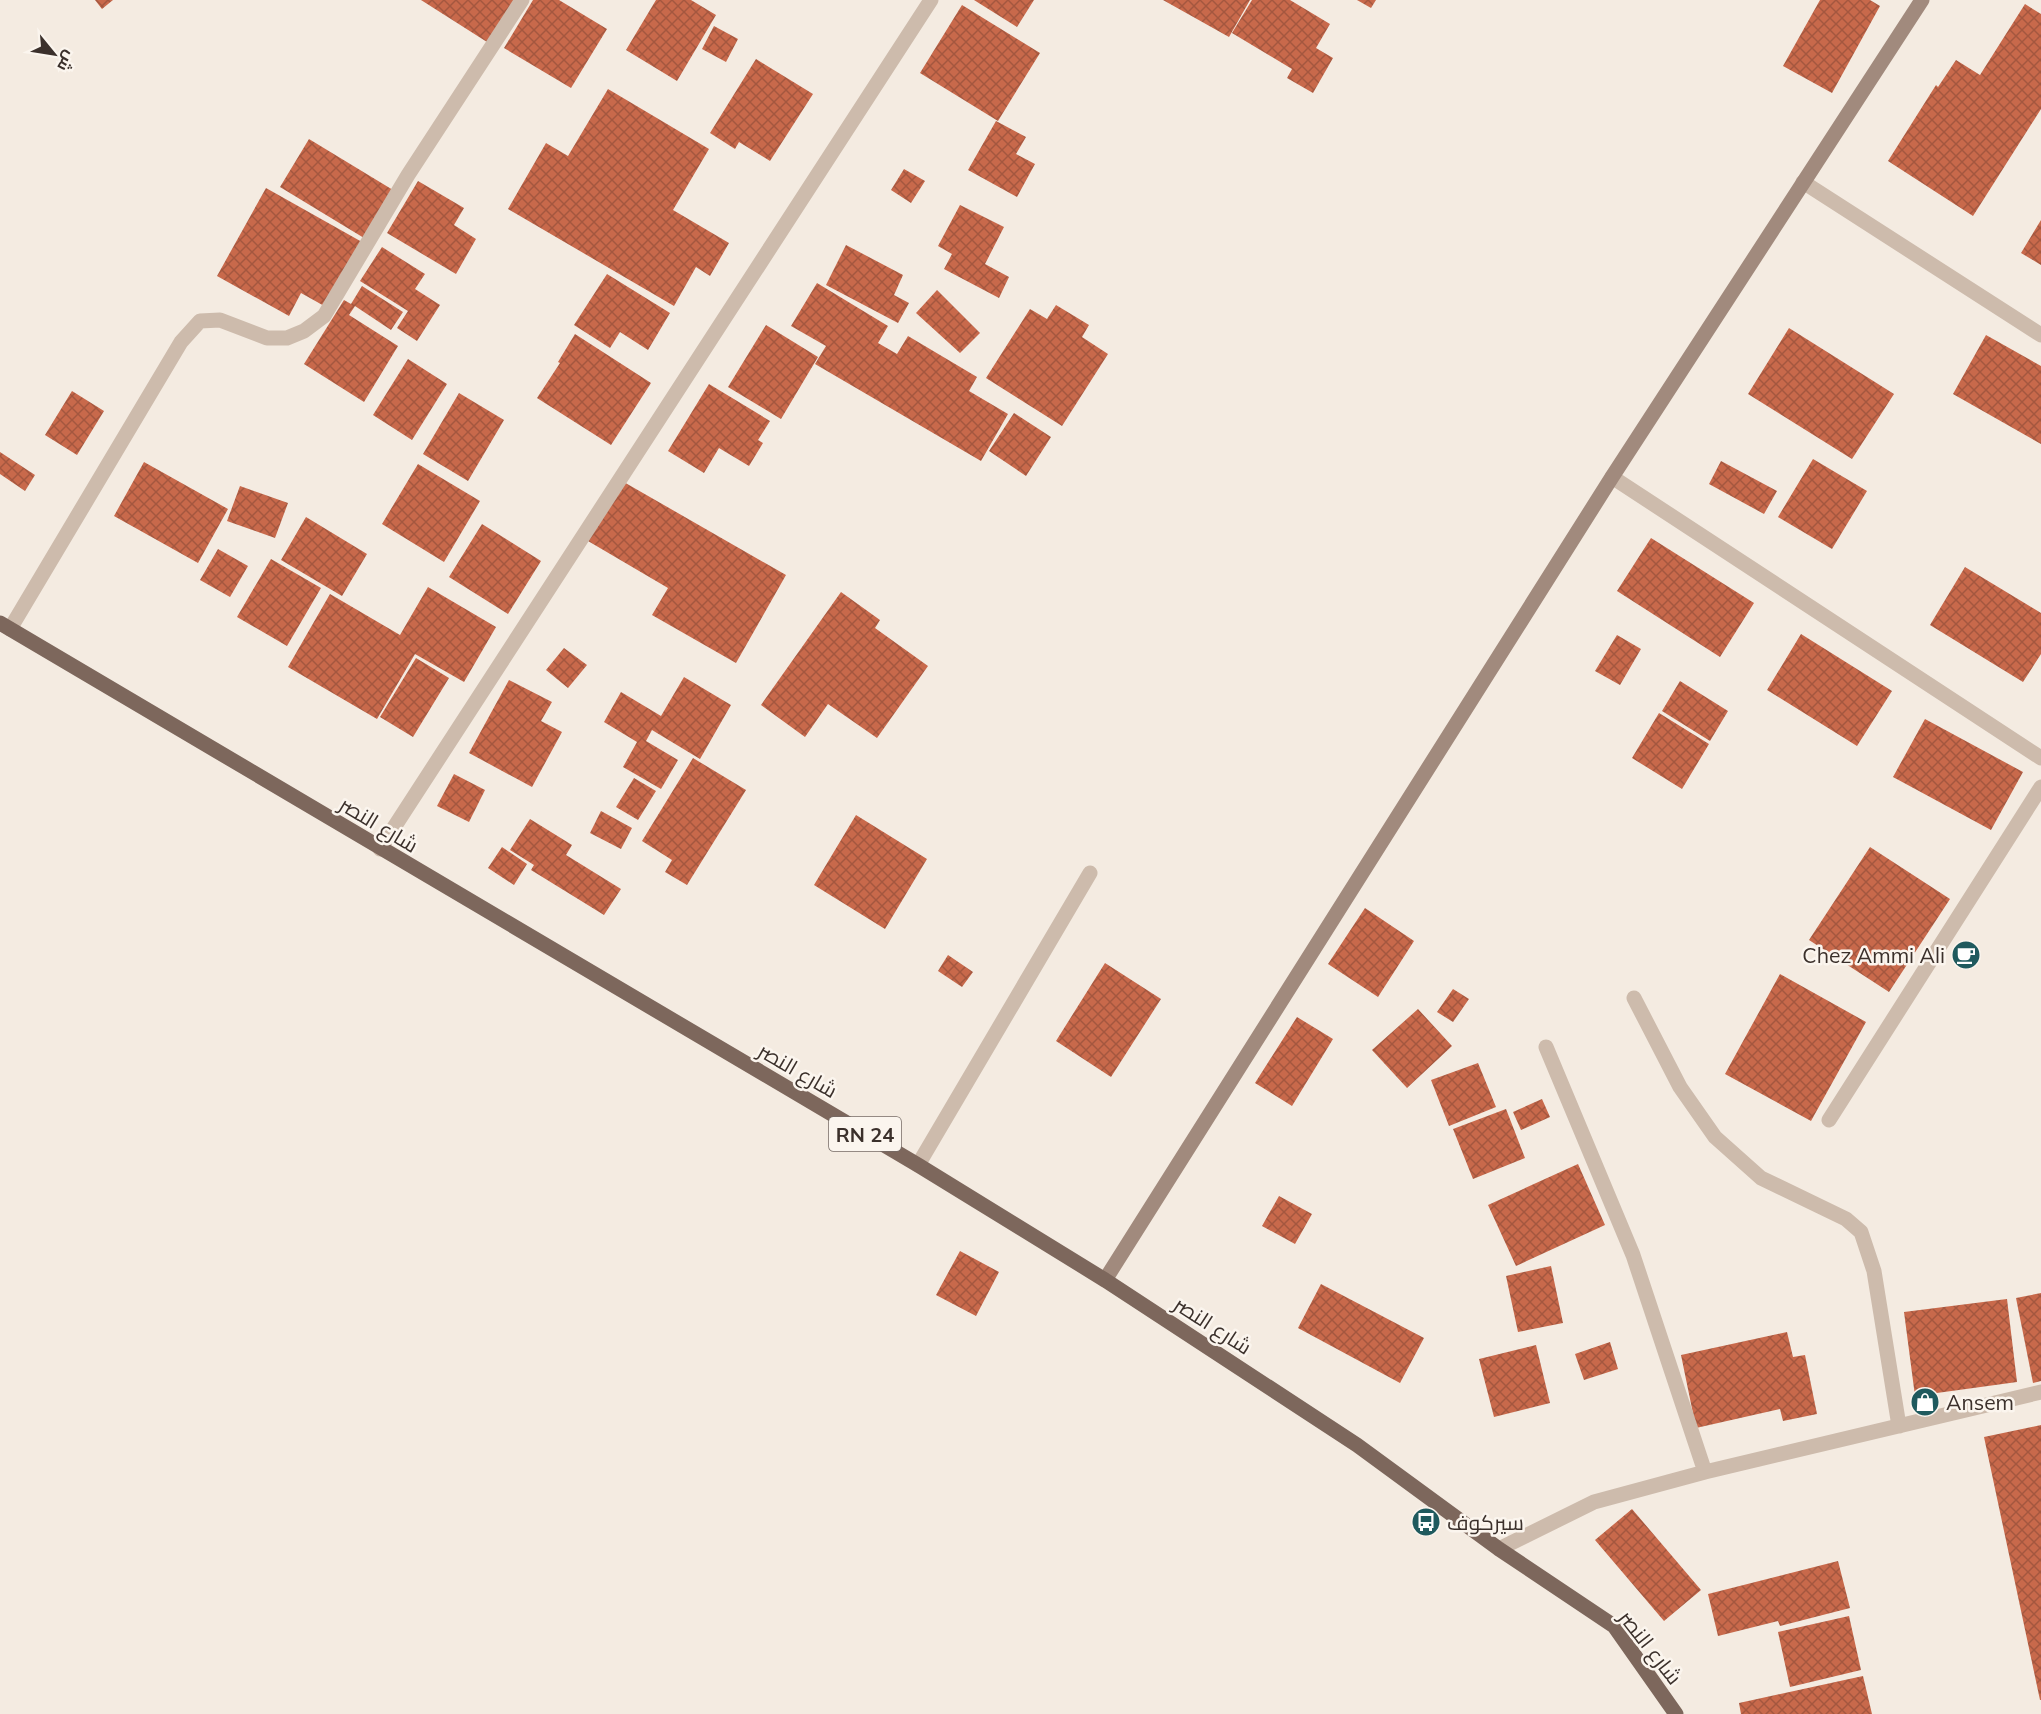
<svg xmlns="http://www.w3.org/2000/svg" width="2041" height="1714" font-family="Mulish,Cairo,sans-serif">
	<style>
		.building { fill: url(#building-cross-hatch) }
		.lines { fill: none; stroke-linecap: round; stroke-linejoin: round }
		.lane { stroke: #cdbbac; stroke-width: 15 }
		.street { stroke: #cdbbac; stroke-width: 15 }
		.secondary { stroke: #a18a7d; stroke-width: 15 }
		.primary { stroke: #7d675c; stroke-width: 15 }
		.labels { text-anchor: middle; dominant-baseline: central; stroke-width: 5; stroke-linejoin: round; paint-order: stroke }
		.shield { fill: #fbf5ee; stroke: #756b66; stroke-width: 1.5 }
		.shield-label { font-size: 20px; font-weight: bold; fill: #3b302b }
		.street-label { font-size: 21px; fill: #3b302b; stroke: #fbf5ee }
		.poi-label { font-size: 21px; fill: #3b302b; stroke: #fbf5ee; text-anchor: start }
	</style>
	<defs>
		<pattern id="building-cross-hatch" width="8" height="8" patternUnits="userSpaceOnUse" patternTransform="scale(1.5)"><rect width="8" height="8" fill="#c8694b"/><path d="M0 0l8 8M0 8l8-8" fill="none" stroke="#a4573f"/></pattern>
	</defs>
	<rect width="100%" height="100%" fill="#f4ebe1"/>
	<path class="building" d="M95,0H113L102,9Z
		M421,0H514L487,42Z
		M533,0H559L607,29L571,88L504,48Z
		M656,0H691L716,15L677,81L626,50Z
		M974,0H1034L1017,27Z
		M1163,0H1250L1229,37Z
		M1252,0H1290L1330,24L1316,48L1333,58L1313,93L1287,78L1292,69L1232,33Z
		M1357,0H1376L1371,8Z
		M1820,0H1870L1880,6L1832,93L1783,66Z
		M2025,4L2041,14V109L1973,216L1888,161L1936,85L1938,87L1956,60L1980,75Z
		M962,5L1040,53L998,121L920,73Z
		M714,26L738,39L726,62L702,49Z
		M756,59L813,94L770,161L739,142L735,149L710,133Z
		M608,89L709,149L673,210L729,243L710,276L696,267L674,306L508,209L546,143L568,156Z
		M996,121L1026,137L1016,154L1035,164L1017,197L968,170Z
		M309,139L393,190L364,238L280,187Z
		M904,169L925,181L911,203L891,190Z
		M418,181L464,208L454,225L476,239L456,274L387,233Z
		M266,188L362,242L326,307L301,293L289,316L217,276Z
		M960,205L1004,227L985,264L1009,277L999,298L944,269L952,254L938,246Z
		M2041,220V265L2021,253Z
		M846,245L903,275L894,295L909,303L898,323L826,285Z
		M382,247L425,274L415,289L440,305L417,341L397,328L408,311L360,281Z
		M607,274L670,313L648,350L620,332L610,348L574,325Z
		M817,283L888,326L878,343L897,354L908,336L977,377L969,391L1008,414L981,461L815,364L826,346L791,326Z
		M362,286L403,312L391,330L355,306L349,315L398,346L364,402L304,364L344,300L351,304Z
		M937,290L980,333L960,353L916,313Z
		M1056,305L1089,325L1082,337L1108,354L1062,426L986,378L1030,309L1047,319Z
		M766,325L818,357L781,419L728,387Z
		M1789,328L1894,394L1852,459L1748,394Z
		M575,334L651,383L611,445L537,398L560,363L558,362Z
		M1986,335L2041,366V444L1953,394Z
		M408,359L447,384L412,440L373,415Z
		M709,384L770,421L758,440L763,443L749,466L719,448L704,473L668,451Z
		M72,391L104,411L77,455L45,435Z
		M459,393L504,420L468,481L423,454Z
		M1014,413L1051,437L1026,476L989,451Z
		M0,452L35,475L25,491L0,474Z
		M1813,459L1867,491L1832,549L1778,517Z
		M1721,461L1777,491L1764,514L1709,484Z
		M144,462L228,509L198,563L114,516Z
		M418,464L480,501L444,562L382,524Z
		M622,481L786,575L736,663L652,615L668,588L588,541Z
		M240,486L288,503L275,538L227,521Z
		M306,517L367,554L342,596L281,560Z
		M482,524L541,561L508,614L449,577Z
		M1651,538L1754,603L1720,657L1617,591Z
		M218,549L248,566L230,597L200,580Z
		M271,559L321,588L287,646L237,617Z
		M1965,567L2041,613V654L2023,682L1930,625Z
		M428,587L496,627L464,682L415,654L377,719L288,667L330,594L400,635Z
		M841,592L880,620L875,628L928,666L877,738L828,704L805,737L761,705Z
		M1801,634L1892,691L1857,746L1767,690Z
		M1617,635L1641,649L1620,685L1595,671Z
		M564,648L587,665L568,688L546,670Z
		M416,658L449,678L413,737L380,717Z
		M684,677L731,705L700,759L652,730L646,741L678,760L661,789L623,767L637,742L604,722L621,692L661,716Z
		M509,680L552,702L541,721L562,732L532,787L469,753Z
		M1680,681L1728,711L1710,741L1662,711Z
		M1659,713L1709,744L1682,789L1632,758Z
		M1925,719L2023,772L1991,830L1893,777Z
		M693,758L746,790L687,885L665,872L672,860L642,841Z
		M454,774L485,790L469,822L437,806Z
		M634,778L656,791L638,820L616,807Z
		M601,811L632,828L621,849L590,833Z
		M856,815L927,859L885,929L814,885Z
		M530,819L572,845L566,855L621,889L604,915L531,870L534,865L510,850Z
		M502,847L527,864L514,885L488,868Z
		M1870,847L1950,899L1889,992L1809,940Z
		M1365,908L1414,941L1378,997L1328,964Z
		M948,955L973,972L962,987L938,971Z
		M1105,963L1161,999L1111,1077L1056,1041Z
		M1780,974L1866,1022L1811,1121L1725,1074Z
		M1453,989L1469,999L1453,1022L1437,1012Z
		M1418,1009L1452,1046L1407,1088L1372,1050Z
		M1297,1017L1333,1039L1292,1106L1255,1083Z
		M1478,1063L1496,1107L1449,1126L1431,1080Z
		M1542,1099L1550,1117L1521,1130L1513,1112Z
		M1506,1109L1525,1158L1473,1179L1453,1129Z
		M1578,1164L1605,1225L1516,1266L1488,1205Z
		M1279,1196L1312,1214L1295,1244L1262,1226Z
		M960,1251L999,1272L976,1316L936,1295Z
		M1551,1266L1563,1323L1518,1332L1506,1276Z
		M1321,1284L1424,1338L1400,1383L1298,1328Z
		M2041,1293V1381L2033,1383L2016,1298Z
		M2007,1299L2017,1382L1915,1396L1904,1312Z
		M1787,1332L1793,1357L1805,1355L1817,1414L1783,1421L1780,1409L1696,1428L1681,1355Z
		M1610,1342L1618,1369L1584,1380L1575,1354Z
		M1536,1345L1550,1403L1494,1417L1479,1359Z
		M2041,1425V1700H2040L1984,1437Z
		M1632,1509L1701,1590L1664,1621L1595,1540Z
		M1838,1561L1850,1608L1780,1626L1778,1621L1718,1636L1708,1594Z
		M1849,1616L1861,1670L1790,1687L1778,1632Z
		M1863,1676L1872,1714H1741L1739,1703Z"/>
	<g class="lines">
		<path class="lane" d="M918,1165L1090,873"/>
		<path class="street" d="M1803,182L2041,335
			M1612,477L2041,758
			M10,629L181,342L200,321L220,320L267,338H287L304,331L324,316L408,175L522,0
			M380,849L931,0
			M1634,998L1680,1087L1715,1137L1761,1178L1846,1219L1861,1232L1874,1271L1899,1426
			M1546,1047L1633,1255L1705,1472
			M1829,1120L2041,787
			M1499,1549L1594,1502L1705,1472L2041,1392"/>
		<path class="secondary" d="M1105,1280L1612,477L1922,0"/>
		<path class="primary" d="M0,623L918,1165L1105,1280L1357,1445L1499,1549L1614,1626L1676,1714"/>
	</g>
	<defs>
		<g id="cafe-disc" transform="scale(1.5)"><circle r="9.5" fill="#1f5a5e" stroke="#fbf5ee"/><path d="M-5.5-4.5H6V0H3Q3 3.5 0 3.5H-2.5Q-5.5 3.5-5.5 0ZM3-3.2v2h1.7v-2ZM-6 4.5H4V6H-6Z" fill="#fff"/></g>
		<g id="shop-disc" transform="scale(1.5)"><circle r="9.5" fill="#1f5a5e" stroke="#fbf5ee"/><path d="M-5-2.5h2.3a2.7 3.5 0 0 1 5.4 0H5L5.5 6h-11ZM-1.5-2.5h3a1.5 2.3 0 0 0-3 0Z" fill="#fff"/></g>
		<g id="bus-disc" transform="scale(1.5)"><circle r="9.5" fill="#1f5a5e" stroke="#fbf5ee"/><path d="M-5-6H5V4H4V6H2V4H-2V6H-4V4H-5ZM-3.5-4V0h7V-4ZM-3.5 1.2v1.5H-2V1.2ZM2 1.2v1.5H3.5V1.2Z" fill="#fff"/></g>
	</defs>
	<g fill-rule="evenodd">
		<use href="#cafe-disc" x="1966" y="955"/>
		<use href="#shop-disc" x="1925" y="1402"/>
		<use href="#bus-disc" x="1426" y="1522"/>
	</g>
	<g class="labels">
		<rect class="shield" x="829" y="1117" width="72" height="34" rx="4.5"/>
		<g class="shield-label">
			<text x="865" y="1134">RN 24</text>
		</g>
		<g class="street-label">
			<text transform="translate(379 824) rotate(31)">شارع النصر</text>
			<text transform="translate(798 1070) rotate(30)">شارع النصر</text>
			<text transform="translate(1213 1325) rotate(33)">شارع النصر</text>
			<text transform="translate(1651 1647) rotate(52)">شارع النصر</text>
		</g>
		<g class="poi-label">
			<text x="1945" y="955" text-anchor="end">Chez Ammi Ali</text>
			<text x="1946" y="1402">Ansem</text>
			<text x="1447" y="1522">سيركوف</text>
		</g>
	</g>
	<g transform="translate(54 54) rotate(120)" stroke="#fbf5ee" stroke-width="4.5" paint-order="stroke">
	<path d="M0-4.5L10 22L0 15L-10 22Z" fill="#3b302b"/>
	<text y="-9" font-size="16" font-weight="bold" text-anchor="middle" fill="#3b302b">ش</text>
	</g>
</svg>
